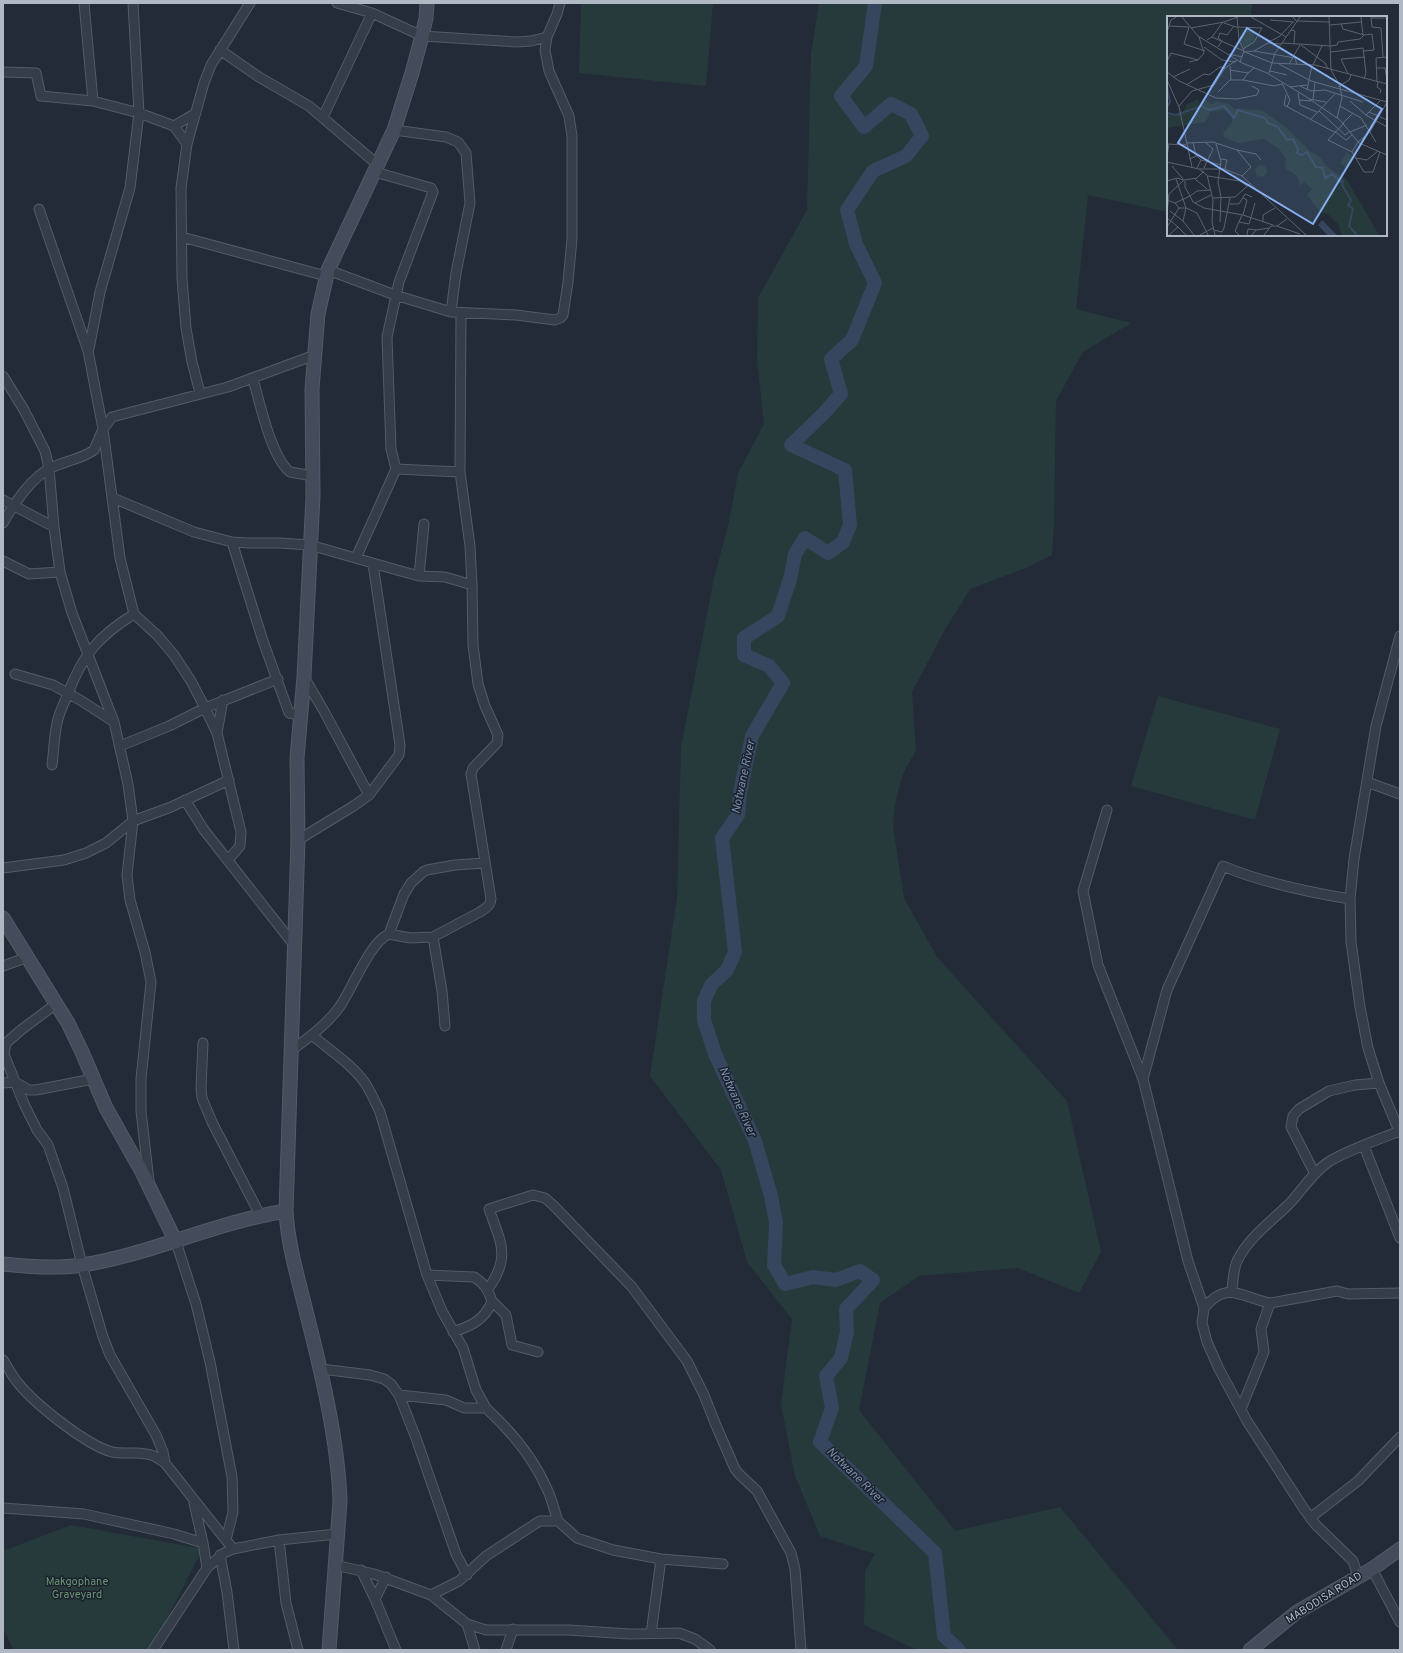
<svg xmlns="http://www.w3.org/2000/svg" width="1403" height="1653" font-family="Overpass,sans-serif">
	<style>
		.green { fill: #273a3b }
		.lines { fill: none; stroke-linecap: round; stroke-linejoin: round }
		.river { stroke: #36465e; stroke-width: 14 }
		.street-casing { stroke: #535b66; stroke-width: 11 }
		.secondary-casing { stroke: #535b66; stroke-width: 15 }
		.street { stroke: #353d48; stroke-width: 9 }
		.secondary { stroke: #444c5b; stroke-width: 13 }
		.labels { text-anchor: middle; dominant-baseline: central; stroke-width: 3; stroke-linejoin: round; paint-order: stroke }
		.park-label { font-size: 11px; fill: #699473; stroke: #1b222d }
		.street-label { font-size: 11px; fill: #b0b8c4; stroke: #1b222d }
		.water-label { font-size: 12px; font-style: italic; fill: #798eab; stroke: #1b222d }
		.inset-river { fill: none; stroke: #36465e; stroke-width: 2 }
		.inset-road { fill: none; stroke: #5b636f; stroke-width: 1 }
		.view { fill: #87b0f2; fill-opacity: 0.15; stroke: #87b0f2; stroke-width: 2 }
		.inset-edge { fill: none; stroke: #b0b8c4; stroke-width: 2 }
	</style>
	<rect width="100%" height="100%" fill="#222b37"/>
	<path class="green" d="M581,3H713L706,86L579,73Z
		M819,3H1252L1251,17H1168V212L1088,195L1076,309L1131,323L1083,352L1056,401L1054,522L1052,555L1026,568L970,589L943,633L912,692L916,750L902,776L895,805L893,826L904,898L937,957L1067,1101L1101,1252L1079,1293L1018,1268L919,1276L880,1303L859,1410L955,1531L1060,1507L1178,1650H917L864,1625L865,1571L875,1554L820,1536L795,1476L781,1404L792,1319L747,1262L721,1170L650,1076L677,898L681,747L714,578L729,522L738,473L764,424L757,359L758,298L807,210L811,54Z
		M1158,696L1280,729L1255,820L1131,786Z
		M71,1525L198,1548L201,1552L151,1650H14L3,1629V1551Z"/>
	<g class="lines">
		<path class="river" d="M875,3L866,66L841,96L864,127L891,104L911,114L922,136L906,156L873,171L847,210L856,244L875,283L852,340L831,359L841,394L824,413L791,445L845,470L850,525L843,542L828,553L805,538L795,554L790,579L778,616L744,638V655L769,666L783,683L752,736L740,793L738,815L722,838L735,952L727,970L711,985L704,1001V1020L715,1054L755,1141L771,1196L776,1223L774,1265L785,1284L813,1277L836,1280L860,1271L873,1280L846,1309L847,1332L841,1358L826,1376L832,1408L820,1442L935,1553L944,1636L959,1650"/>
		<g class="street-casing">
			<path id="street" d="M84,3L93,101
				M337,3L372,13L422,36L517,42L531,41L547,37
				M220,50L259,77L309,106L378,165
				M3,72L36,73L41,96L93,101L139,113L174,126L187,144
				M323,117L372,13
				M174,126L196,113
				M394,130L446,137L458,142L466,153L470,203L456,273L451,312
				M39,209L88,351L103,429L120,558L134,614L158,636L174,655L191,681L205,708L217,733L241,832L240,846L228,860
				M182,237L326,276
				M328,270L395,295L451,312L516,315L555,320L560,318L563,315L568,282L572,239V136L569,116L549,71L545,50L547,37L557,14L560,3
				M89,349L100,292L130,188L139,113L133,3
				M3,376L24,410L45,451L49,468L54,527L60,572L72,613L114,722L128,784L133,821L127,875L130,900L145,952L151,982L141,1079V1111L149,1181
				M253,379C260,403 271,457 290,472L313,476
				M200,393L192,362L186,328L182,279L181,188L187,144L204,83L211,65L250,3
				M396,469L460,472
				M113,498L194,532L232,542L249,543H279L310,545L397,570L419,576L445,577L472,585
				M3,500L54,527
				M3,523C13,505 32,476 51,468C65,461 82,459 94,450L103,429L112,417L228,387L315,355
				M232,542L263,641L289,713L300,715
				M356,558L396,469L391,449L387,337L399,282L433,192L431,188L375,172
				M3,561L29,574L60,572
				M419,576L424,524
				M1400,636L1376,726L1354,859L1350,899L1351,942L1360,1007L1368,1048L1379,1083L1400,1133
				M15,674L53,685L80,700L114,722
				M304,677L325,713L369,795
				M217,733L223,700
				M120,746L169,726L205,708L278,679
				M52,765C54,750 54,733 58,719C60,711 64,703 67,696C82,656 97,637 134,614
				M1367,782L1400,794
				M185,800L204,830L294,945
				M1107,810L1083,891L1098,965L1143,1079
				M298,840L352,807L369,795L399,755L400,745L373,564
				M3,868L64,860L86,853L106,843L133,821L171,807L229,780
				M1350,899C1307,892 1263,883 1223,866L1167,990L1143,1079L1188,1261L1204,1308L1202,1323L1207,1342L1219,1369L1247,1421L1304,1509L1316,1525L1353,1561L1358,1576
				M389,934L410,938L433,937L480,912C486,908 490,906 491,899L471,774L473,768L497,743L498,735L485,706L478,684L473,645L472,585L470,546L460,472L461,313
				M433,937L442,991L445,1026
				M3,966L28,957
				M57,1003L21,1030L6,1043L4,1054L24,1104L37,1130L48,1145L63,1188L82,1265L103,1337L110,1355L156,1435L163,1452L165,1463
				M312,1035C329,1050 352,1064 365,1083C371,1092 375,1102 380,1112L427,1275L442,1311L463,1348L476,1390L486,1408
				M203,1043L201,1088L202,1098L212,1122L260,1215
				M292,1050C308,1038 325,1026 338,1009C351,992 370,941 389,934L404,894L411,883L423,872L427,870L455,865L484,863
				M3,1083L15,1082L29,1090H36L93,1079
				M1364,1146L1400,1238
				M1315,1174L1291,1127L1293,1116L1299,1109L1329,1091L1355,1085L1379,1083
				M176,1242L196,1304L210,1362L232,1477L233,1512L226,1540
				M427,1275L474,1277C484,1283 488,1290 492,1301C485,1320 471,1326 453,1332
				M488,1289C511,1257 501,1243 489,1209L533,1195L545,1198L554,1206L632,1287L687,1361L704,1395L715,1423L735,1469L739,1474L757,1491L791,1553L795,1569L801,1650
				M1232,1291C1233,1281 1233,1271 1237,1261C1249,1237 1272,1221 1290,1203C1303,1189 1314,1171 1330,1161C1349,1150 1379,1139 1400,1131
				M492,1301L506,1315L512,1345L538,1352
				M1204,1308C1227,1280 1241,1297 1270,1303
				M3,1360C8,1367 12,1376 18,1383C35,1404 86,1445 112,1452C126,1455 141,1450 154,1456C158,1458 162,1461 165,1463L233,1549
				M321,1369L370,1375L384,1379L391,1384L399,1395L416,1438L456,1554L467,1575
				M399,1395L446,1400L464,1408H486C512,1432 533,1457 547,1489C552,1499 554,1510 558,1521
				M1241,1409L1264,1352L1261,1329L1270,1303L1337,1291L1348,1294L1400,1293
				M194,1503L203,1543
				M3,1508L84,1514L174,1534L203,1543L207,1568
				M1310,1518L1358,1481L1400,1437
				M279,1540L286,1603L298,1650
				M220,1555L227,1592L234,1650
				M335,1565L374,1574L431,1595L467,1624L486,1630H569L629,1634L679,1633L695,1639L710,1650
				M1372,1569L1400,1622
				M361,1570L375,1599L396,1650
				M431,1595L459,1581L486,1556L535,1524L540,1521H558L577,1538L613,1550L661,1559L723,1564
				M375,1599L386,1577
				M467,1624L475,1650
				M651,1634L661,1559
				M153,1650L207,1568L224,1553L233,1549L279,1540L337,1534
				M506,1650L513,1629"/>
		</g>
		<g class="secondary-casing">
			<path id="secondary" d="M3,918L68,1023L82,1052L106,1108L141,1170L176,1242
				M3,1264C29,1267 56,1269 82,1265C152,1254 216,1222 286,1211
				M329,1650L340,1501C338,1441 322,1374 307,1315C299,1281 288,1247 286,1211L298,840L297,758L304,677L313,496L312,389L318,314L328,270L394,130L412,73L422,36L426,18L427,3
				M1250,1650L1297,1612L1372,1569L1400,1549"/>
		</g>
		<use href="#street" class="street"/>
		<use href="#secondary" class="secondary"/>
	</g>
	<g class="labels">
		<g class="park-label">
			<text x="77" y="1582">Makgophane<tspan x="77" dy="13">Graveyard</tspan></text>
		</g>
		<g class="street-label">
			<text transform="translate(1324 1598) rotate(-32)">MABODISA ROAD</text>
		</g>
		<g class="water-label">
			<text transform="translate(744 777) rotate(-78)">Notwane River</text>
			<text transform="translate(737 1102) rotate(66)">Notwane River</text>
			<text transform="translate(855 1476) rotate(44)">Notwane River</text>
		</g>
	</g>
	<g transform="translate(1167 16)">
		<rect width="220" height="220" fill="#222b37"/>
		<path d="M73,13L88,14L87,24L78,33L72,24ZM31,83L33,88L39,84L45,88L49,85L62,88L68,93L95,94L120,112L143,135L153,141L158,149L180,164L212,219H175L171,208L162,199L152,195L140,179L145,173L137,166L133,170L130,160L118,152L119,144L113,134L97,123L72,127L58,122L56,118L65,106V101L57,94L43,96L39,106L0,112V99L15,98L20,88ZM180,137L188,142L180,152L173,147ZM88 155a6 6 0 1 1 12 0a6 6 0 1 1-12 0Z" fill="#273a3b"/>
		<path d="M155,204L170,219H160L151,209Z" fill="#36465e"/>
		<path class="inset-river" d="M0,71L3,86L0,91M0,97L9,99L35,90L42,94L57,90L67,102L71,94L98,102L101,107L111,111L120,124L126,123L131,133L130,137L135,139L140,136L149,151L156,152L158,162L166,158L173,166L176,165L175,169L184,184L181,189L186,193L182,210L190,219"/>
		<path class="inset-road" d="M15,1L31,20L75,47L100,57L138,80L173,104L192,127L220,139M70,1L72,24L77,35L73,46M84,1L119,21M126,1L129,5L163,6M162,1L164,54L173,70L175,82L170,102M194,1L196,19M204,1L205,11L214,12L216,41M204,2H220M103,4L127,6M57,7L69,11L95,12M174,8L176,13L197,19L205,18L207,34L197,35M163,9L194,6M2,10L22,11M22,11L17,28L38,35M24,12L57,6L71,1M124,14L128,15L127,28M0,16L4,4L9,1M45,21L56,6M40,24L45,21L77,35M102,26L113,20L126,6M115,27L164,30L170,29L171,26L193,23L197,19M134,29L158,47L161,53M37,31L55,44L69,46M51,31L55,25L51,22L53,17L60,19L67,10M76,33L87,26L95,12M87,35L128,42L130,49M77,36L87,35L101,27L114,28M78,36L105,47L148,49L220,68M164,36L196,32L199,57L197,63M62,38L75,41M0,45L4,37L31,44M22,46L31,44L37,37L32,21M112,48L144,65L220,86M122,48L133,29M146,49L155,30M209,52H218L220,64M63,54L81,57L87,52M103,55L120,59M0,56L12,65L49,82L70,83L90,79L92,74L85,70M102,57L108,37L133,1M181,58L174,43L198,41M6,61L23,53M0,64L12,91L25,151M63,64H76L81,57M76,64L107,70L115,68M210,66L209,42L220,41M211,66L210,71L214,74L213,77M115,67L123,84L120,91M19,69L37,58L42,59L53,51L59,52M133,70L144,75L158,74L196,86M123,71L140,69M171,71L182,64L184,59M140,74L145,49M51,76L64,63L63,50M131,77L133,89L150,96M119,79L117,89L167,116M142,83L159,86M146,83L148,67M132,84L144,85M183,85L199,99L220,111M12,90L25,75L47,69L58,52L70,44M173,90L194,102L209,126M152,95L178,119L182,116M202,96L220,104M199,99L213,85M144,103L168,78M176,107L186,97M177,107L161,124L185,136L197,156H206L213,136M167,115L179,124L185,119M183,116L200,109M26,126L29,140M19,127L46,126L70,134L84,151L75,160M0,128L19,129M49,128L54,145L51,166L54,181L53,206M70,134L89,138L94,144M185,136L191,126L203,116L220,86M0,140L2,128M189,142L200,144L211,135M22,143L30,140L34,144M54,143L60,144L58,153M0,146L32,153L40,159L46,184L45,206L48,219M5,150L16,163M30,152L34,144L54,149M37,152L46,133L38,126M32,153H58L75,160L139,219M41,160L73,165L80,170M9,163L19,192L30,197L41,219M28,163L40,173M0,165L10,162L17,164M18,165V171L23,180L30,175L43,174M46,182L68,181L84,167M76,182L80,184L76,199M0,184L8,187L23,180L26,186L37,192L76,199L106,209M8,187L12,192H19L16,205M28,187L44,179M63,188H72L78,178L85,181M3,195L16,205L27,219M0,198L2,178L17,164L30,162L37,155M0,202L11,211M72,206L82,208L88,187M96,206V199L108,192M110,210L133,218M0,211L12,192M47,214L55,216L57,212L63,182M2,219L11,211L19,219M33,219L46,212M72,219L68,215L75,199M80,219L81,213L89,214M85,219L89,214L102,212M97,219L104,210H110L120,203"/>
		<path class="view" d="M80,12L215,93L146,208L11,127Z"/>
		<rect width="220" height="220" class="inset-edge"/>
	</g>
	<rect width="1403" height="1653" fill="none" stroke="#b0b8c4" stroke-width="8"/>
</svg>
